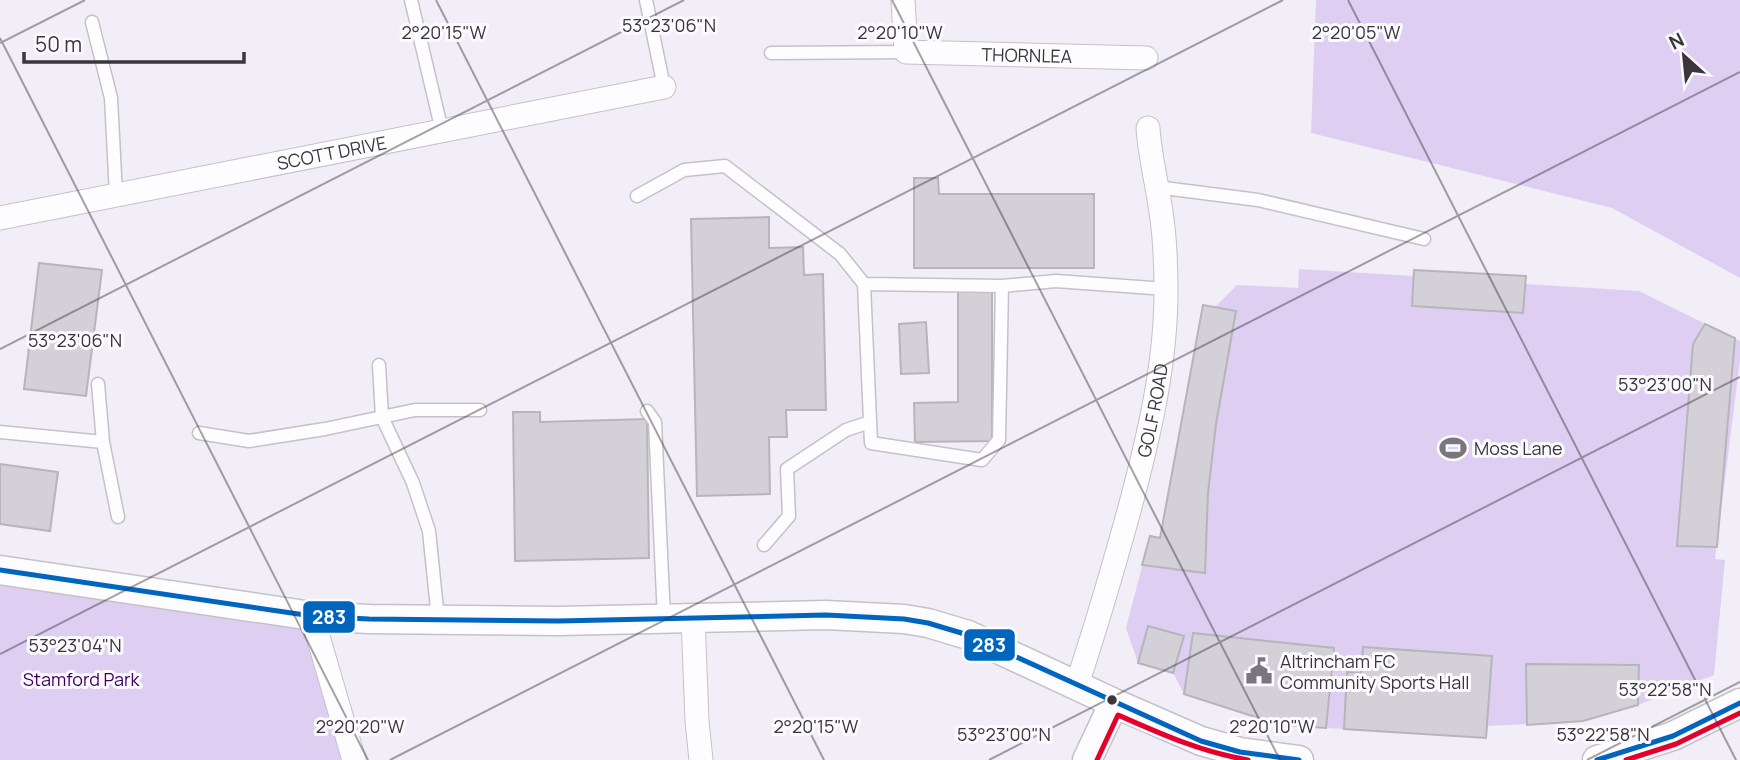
<svg xmlns="http://www.w3.org/2000/svg" width="1740" height="760" font-family="Manrope,sans-serif">
	<style>
		.green { fill: #decff2 }
		.building { fill: #d3d0d7; stroke: #b7b4bb; stroke-width: 2 }
		.lines { fill: none; stroke-linecap: round; stroke-linejoin: round }
		.service-casing { stroke: #c5c1c9; stroke-width: 15 }
		.minor-casing { stroke: #c5c1c9; stroke-width: 25 }
		.tertiary-casing { stroke: #c5c1c9; stroke-width: 31 }
		.service { stroke: #fdfcfe; stroke-width: 12 }
		.minor { stroke: #fdfcfe; stroke-width: 23 }
		.tertiary { stroke: #fdfcfe; stroke-width: 28 }
		.bus-1-casing { stroke: #fcfafe; stroke-width: 10 }
		.bus-2-casing { stroke: #fcfafe; stroke-width: 10 }
		.bus-1 { stroke: #0065bd; stroke-width: 5 }
		.bus-2 { stroke: #e4002b; stroke-width: 5 }
		.ticks { fill: none; stroke: #39363c; stroke-width: 2; stroke-opacity: 0.45 }
		.bus-dot { fill: #39363c; stroke: #fcfafe; stroke-width: 2.5 }
		.labels { text-anchor: middle; dominant-baseline: central; stroke-width: 6; stroke-linejoin: round; paint-order: stroke }
		.street-label { font-size: 18px; fill: #39363c; stroke: #fcfafe }
		.poi-label { font-size: 18px; fill: #39363c; stroke: #fcfafe; text-anchor: start }
		.park-label { font-size: 18px; fill: #3b0061; stroke: #fcfafe }
		.ticks-label { font-size: 18px; text-anchor: middle; fill: #39363c; stroke: #fcfafe; stroke-width: 6; stroke-linejoin: round; paint-order: stroke }
		.line-badge { stroke: #fcfafe; stroke-width: 2.5 }
		.badge-label { font-size: 19px; text-anchor: middle; font-weight: bold; fill: #fff }
	</style>
	<rect width="100%" height="100%" fill="#f2eef7"/>
	<path class="green" d="M1316,0H1740V278L1612,208L1311,133Z
		M1299,269L1413,276L1414,270L1526,276V284L1639,291L1740,341V360L1715,559L1725,560L1714,675L1638,705L1583,721L1488,726L1486,738L1280,725L1184,694L1173,673L1138,663L1126,628L1150,536L1161,538L1203,305L1215,307L1237,285L1298,288Z
		M0,584L306,629L342,760H0Z"/>
	<path class="building" d="M914,178H938L939,194H1094V268H914Z
		M769,217V248L803,247L804,275L823,274L826,410H786L787,437H769L770,494L697,496L691,219Z
		M39,263L102,270L86,396L24,389Z
		M1414,270L1526,276L1523,313L1412,306Z
		M958,291H992V441L915,442L914,403L958,402Z
		M1203,305L1236,311L1216,424L1208,493L1205,573L1142,565L1150,536L1160,538Z
		M926,322L929,373L901,374L899,324Z
		M1705,324L1735,338L1717,547L1677,546L1693,344Z
		M513,412H540V422L647,419L649,558L515,561Z
		M0,464L58,472L50,531L0,524Z
		M1148,626L1184,636L1173,673L1138,663Z
		M1193,633L1334,648L1326,728L1280,725L1184,694Z
		M1363,647L1492,656L1486,738L1344,729L1347,672L1361,673Z
		M1526,664L1639,665L1638,705L1583,721L1527,725Z"/>
	<g class="lines">
		<g class="service-casing">
			<path id="service" d="M411,0L442,131
				M646,0L664,87
				M92,22L111,98L116,195
				M771,53L906,52
				M1156,187L1258,200L1424,239
				M637,196L684,170L725,166L840,254L864,284
				M1002,286L864,284L871,443L982,460L999,440L1002,286L1056,281L1166,289
				M379,365L382,417L413,483L429,531L438,619
				M98,384L103,442L118,517
				M647,411L655,422L664,619
				M0,432L103,442
				M199,433L249,441L325,429L415,410H480
				M764,545L789,516L787,469L846,430L870,422"/>
		</g>
		<g class="minor-casing">
			<g id="minor">
				<path id="s1" d="M903,0L906,52L1146,58"/>
				<path id="s2" d="M0,218L664,87"/>
				<path d="M312,616L354,760"/>
				<path d="M693,618L697,721L701,760"/>
				<path id="s3" d="M1077,684C1096,627 1113,569 1129,511C1148,440 1166,366 1166,291C1166,265 1165,238 1161,212C1157,183 1150,157 1148,128"/>
			</g>
		</g>
		<g class="tertiary-casing">
			<path id="tertiary" d="M0,570L312,616L369,619L558,621L826,615L904,619L928,623L968,635L1114,703L1201,741L1240,752L1299,760
				M1087,760L1114,703
				M1597,760L1673,736L1740,703"/>
		</g>
		<use href="#service" class="service"/>
		<use href="#minor" class="minor"/>
		<use href="#tertiary" class="tertiary"/>
		<g class="bus-1-casing">
			<path id="bus-1" d="M0,570L312,616L369,619L558,621L826,615L904,619L928,623L968,635L1201,741L1240,752L1299,760
				M1597,760L1673,736L1740,703"/>
		</g>
		<g class="bus-2-casing">
			<path id="bus-2" d="M1097,760L1118,715C1161,734 1201,752 1248,760
				M1626,760L1676,744L1740,713"/>
		</g>
		<use href="#bus-1" class="bus-1"/>
		<use href="#bus-2" class="bus-2"/>
	</g>
	<path class="ticks" d="M436,0L824,760M892,0L1280,760M1348,0L1736,760M0,38L368,760M0,43L85,0M0,349L684,0M0,654L1283,0M390,760L1740,72M989,760L1740,377M1587,760L1740,682"/>
	<defs>
		<g id="stadium-bare" transform="scale(2.1)"><path d="M0-5a6.5 5 0 1 0 0 10a6.5 5 0 1 0 0-10ZM-3.5-1.8h7v3.6h-7Z" fill="#7a767d" stroke="#fcfafe" stroke-width="2.5" paint-order="stroke"/></g>
		<g id="civic-bare" transform="scale(2.1)"><path d="M-.6-6.5H3V-4.5H.6V-3L4-1V1h2V6H-6V1h2V-1L-.6-3ZM-1.2 2.5V6h2.4V2.5Z" fill="#7a767d" stroke="#fcfafe" stroke-width="2.5" paint-order="stroke"/></g>
	</defs>
	<g fill-rule="evenodd">
		<use href="#stadium-bare" x="1453" y="448"/>
		<use href="#civic-bare" x="1259" y="671"/>
	</g>
	<circle class="bus-dot" cx="1112" cy="700" r="6"/>
	<g class="labels">
		<g class="street-label">
			<text stroke="none"><textPath href="#s1" startOffset="173">THORNLEA</textPath></text>
			<text stroke="none"><textPath href="#s2" startOffset="338">SCOTT DRIVE</textPath></text>
			<text stroke="none"><textPath href="#s3" startOffset="284">GOLF ROAD</textPath></text>
		</g>
		<g class="poi-label">
			<text x="1474" y="448">Moss Lane</text>
			<text x="1280" y="661">Altrincham FC<tspan x="1280" dy="21">Community Sports Hall</tspan></text>
		</g>
		<g class="park-label">
			<text x="81" y="679">Stamford Park</text>
		</g>
	</g>
	<g class="ticks-label">
		<text x="669" y="32">53°23'06"N</text>
		<text x="444" y="39">2°20'15"W</text>
		<text x="900" y="39">2°20'10"W</text>
		<text x="1356" y="39">2°20'05"W</text>
		<text x="75" y="347">53°23'06"N</text>
		<text x="1665" y="391">53°23'00"N</text>
		<text x="75" y="652">53°23'04"N</text>
		<text x="1665" y="696">53°22'58"N</text>
		<text x="360" y="733">2°20'20"W</text>
		<text x="816" y="733">2°20'15"W</text>
		<text x="1272" y="733">2°20'10"W</text>
		<text x="1004" y="741">53°23'00"N</text>
		<text x="1603" y="741">53°22'58"N</text>
	</g>
	<g class="line-badge">
		<rect x="302" y="600" width="54" height="34" rx="7" fill="#0065bd"/>
		<rect x="963" y="628" width="53" height="34" rx="7" fill="#0065bd"/>
	</g>
	<g class="badge-label">
		<text x="329" y="624">283</text>
		<text x="989" y="652">283</text>
	</g>
	<g transform="translate(1684 56) rotate(333)" stroke="#fcfafe" stroke-width="5" paint-order="stroke">
	<path d="M0-5L12 26L0 18L-12 26Z" fill="#39363c"/>
	<text y="-10" font-size="19" font-weight="bold" text-anchor="middle" fill="#39363c">N</text>
	</g>
	<path d="M24 52v10h220v-10" fill="none" stroke="#39363c" stroke-width="3.5"/>
	<text x="35" y="52" font-size="21" fill="#39363c" stroke="#fcfafe" stroke-width="5" paint-order="stroke">50 m</text>
</svg>
